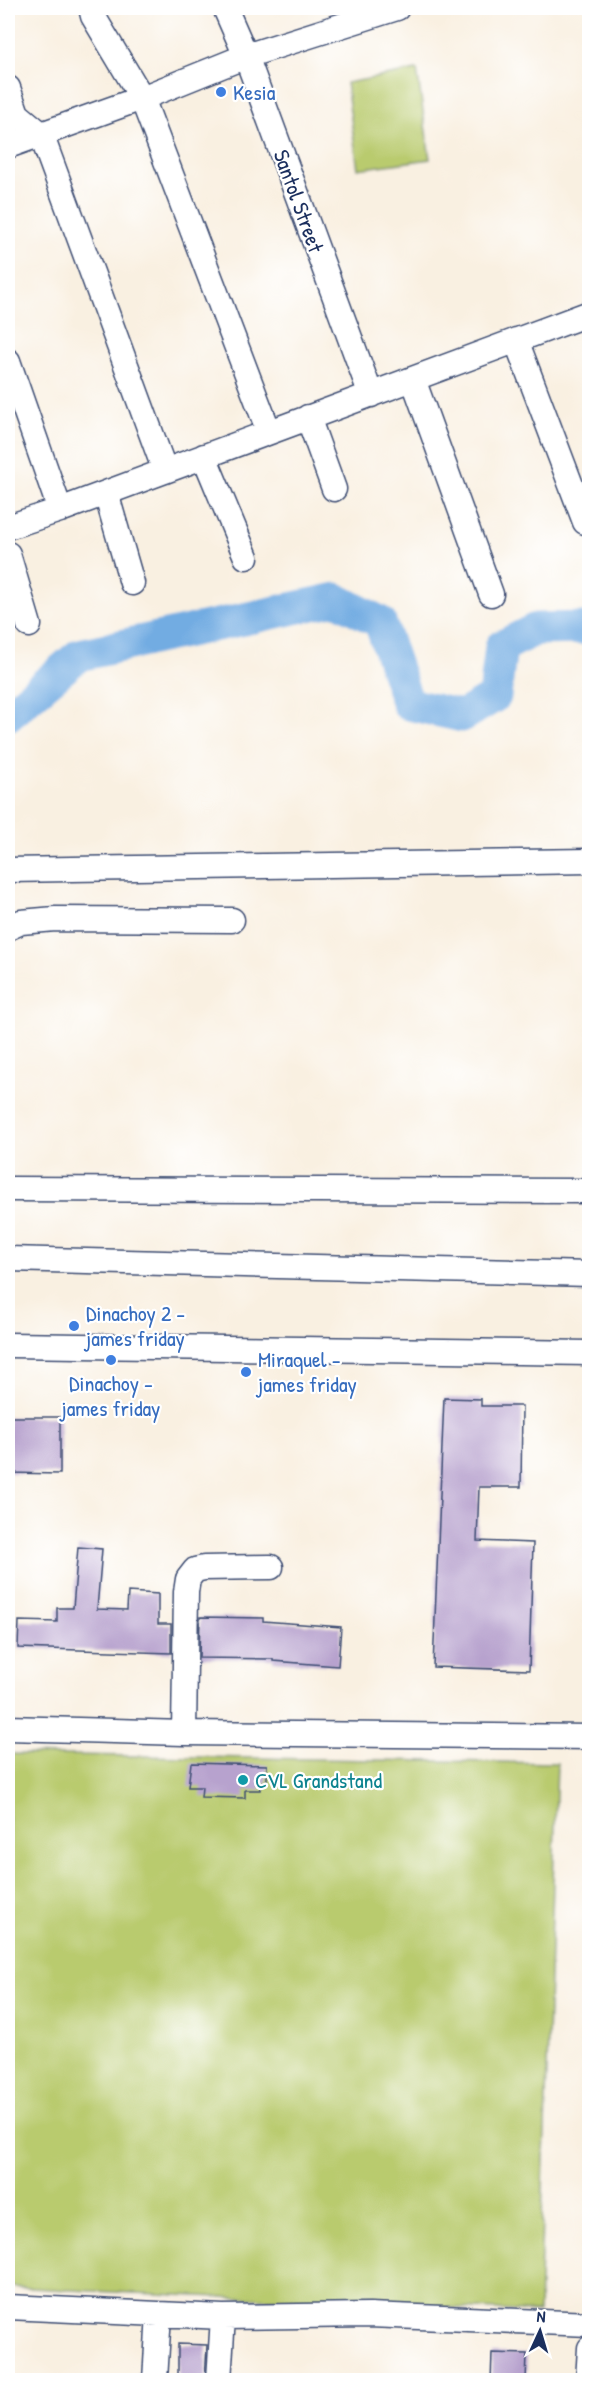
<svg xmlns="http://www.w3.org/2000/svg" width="597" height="2388" font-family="'Patrick Hand',sans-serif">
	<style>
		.green { fill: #b9cb6e; stroke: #6a7d66; stroke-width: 1.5 }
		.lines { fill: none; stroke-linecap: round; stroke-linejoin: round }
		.river { stroke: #72ace2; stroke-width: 33 }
		.building { fill: #b7a2ce }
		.minor-casing { stroke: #3c4c72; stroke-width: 27 }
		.minor { stroke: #fff; stroke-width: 24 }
		.shop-dot { fill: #3f7fe0; stroke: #fff; stroke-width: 2 }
		.culture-dot { fill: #0f9aa8; stroke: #fff; stroke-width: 2 }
		.labels { text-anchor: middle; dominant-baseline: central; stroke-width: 4.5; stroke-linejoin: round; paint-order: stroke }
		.shop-label { font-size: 22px; fill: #366cbe; stroke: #fff; text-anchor: start }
		.street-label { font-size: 22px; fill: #1b2f5e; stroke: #fff }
		.culture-label { font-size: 22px; fill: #0d838f; stroke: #fff; text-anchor: start }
	</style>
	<rect width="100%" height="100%" fill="#fff"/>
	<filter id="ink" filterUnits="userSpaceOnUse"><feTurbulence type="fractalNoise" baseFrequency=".0167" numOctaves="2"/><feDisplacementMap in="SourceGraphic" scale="12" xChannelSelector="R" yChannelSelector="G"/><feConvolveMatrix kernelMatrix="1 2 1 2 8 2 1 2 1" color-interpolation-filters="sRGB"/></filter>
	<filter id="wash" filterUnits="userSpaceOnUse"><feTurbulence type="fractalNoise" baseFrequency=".008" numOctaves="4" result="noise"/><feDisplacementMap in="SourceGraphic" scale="24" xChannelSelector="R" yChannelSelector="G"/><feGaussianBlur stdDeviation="1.35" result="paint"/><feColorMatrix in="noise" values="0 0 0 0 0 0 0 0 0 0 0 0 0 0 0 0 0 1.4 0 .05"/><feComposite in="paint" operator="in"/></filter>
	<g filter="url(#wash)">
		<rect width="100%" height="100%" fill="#f9f0e1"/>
		<path class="green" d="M417,70L430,159L358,169L346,83Z
			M8,1754L557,1763L539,2312L8,2287Z"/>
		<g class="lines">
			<path class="river" d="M8,715L79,655L336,599L380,622L408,704L462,716L495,696L501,647L536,629L590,628"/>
		</g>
		<g id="blocks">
			<path class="building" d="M444,1398L481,1399V1406H522L521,1487H479L477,1541L533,1543L529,1670L433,1667Z
				M8,1417H60V1474L8,1473Z
				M78,1547L102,1549L97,1609L127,1610L128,1592L158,1594V1624H171V1653L18,1648L19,1621L57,1622V1608H73Z
				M200,1617L263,1618V1621L341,1627L338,1666L273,1661V1659L199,1658Z
				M191,1763L267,1765V1783H260V1790H245V1798L201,1797L202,1787H188Z
				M178,2344L207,2345L205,2380H178Z
				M492,2353L527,2354L526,2380H491Z"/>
		</g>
	</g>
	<g filter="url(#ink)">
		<use href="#blocks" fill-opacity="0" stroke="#3c4c72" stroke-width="1.5"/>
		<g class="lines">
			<g class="minor-casing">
				<path id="minor" d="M91,8L93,16L142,98L269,432
					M225,8L246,56L371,395
					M8,88L17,114L41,134L165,471
					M8,146L142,98L246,56L397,8
					M516,340L585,522
					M8,361L60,510
					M413,379L491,594
					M308,417L334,489
					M204,456L246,557
					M106,493L132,583
					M8,527L60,510L590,313
					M8,554L29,625
					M8,870L590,861
					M8,928L21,922L55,919L232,920
					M8,1189L590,1191
					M8,1259L590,1274
					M8,1345L590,1353
					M8,1728L184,1733L590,1737
					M184,1733L186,1592L188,1579L195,1570L204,1568L271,1567
					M8,2307L223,2317L369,2315L590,2324
					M155,2380L159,2314
					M219,2380L223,2317
					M588,2380L590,2348"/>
			</g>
			<use href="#minor" class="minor"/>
		</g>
	</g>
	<g class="shop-dot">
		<circle cx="221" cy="92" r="6"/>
		<circle cx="74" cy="1326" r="6"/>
		<circle cx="111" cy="1360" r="6"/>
		<circle cx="246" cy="1372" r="6"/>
	</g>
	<circle class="culture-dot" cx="243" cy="1780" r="6"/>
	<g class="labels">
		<g class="shop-label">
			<text x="233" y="92">Kesia</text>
			<text x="86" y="1313">Dinachoy 2 -<tspan x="86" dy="25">james friday</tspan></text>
			<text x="258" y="1359">Miraquel -<tspan x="258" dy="25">james friday</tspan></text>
			<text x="111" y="1383" text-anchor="middle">Dinachoy -<tspan x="111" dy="25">james friday</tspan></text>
		</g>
		<g class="street-label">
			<text transform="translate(299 201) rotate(70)">Santol Street</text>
		</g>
		<g class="culture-label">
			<text x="255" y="1780">CVL Grandstand</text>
		</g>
	</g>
	<rect width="597" height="2388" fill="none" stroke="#fff" stroke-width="30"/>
	<g transform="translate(540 2331) rotate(4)" stroke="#ffffff" stroke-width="4.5" paint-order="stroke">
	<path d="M0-4.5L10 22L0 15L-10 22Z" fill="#1b2f5e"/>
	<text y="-9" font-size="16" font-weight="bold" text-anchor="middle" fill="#1b2f5e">N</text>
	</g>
</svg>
